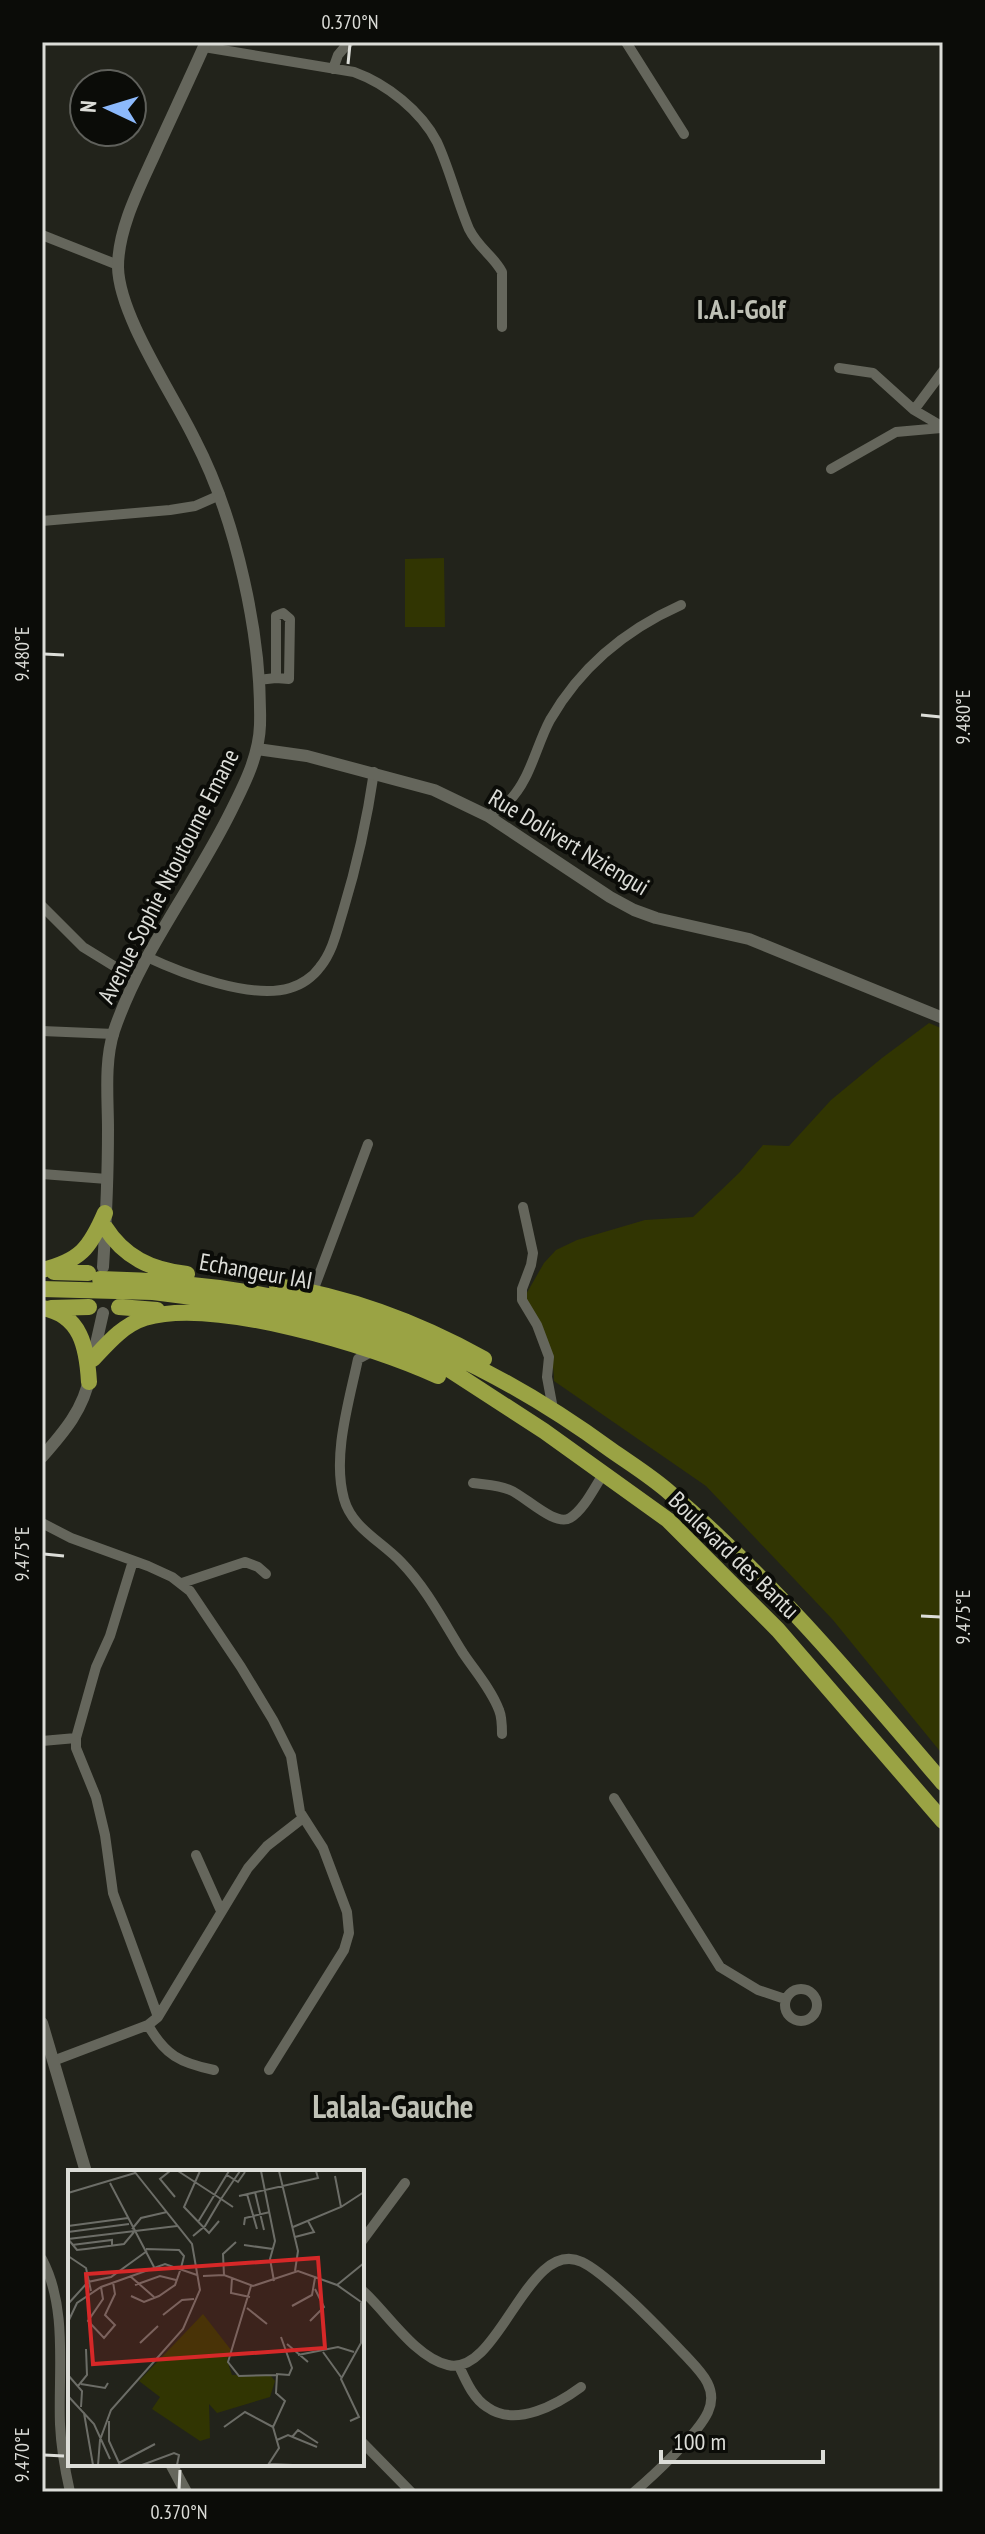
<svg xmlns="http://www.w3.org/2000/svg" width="985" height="2534" font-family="'PT Sans Narrow',sans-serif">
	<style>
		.green { fill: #313502 }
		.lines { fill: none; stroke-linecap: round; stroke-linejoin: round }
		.minor { stroke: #65665c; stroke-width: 10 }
		.tertiary { stroke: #65665c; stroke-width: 12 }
		.trunk { stroke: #9aa344; stroke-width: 16 }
		.ticks { fill: none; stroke: #dcddd8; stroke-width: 3 }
		.labels { text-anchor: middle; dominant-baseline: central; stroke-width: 8; stroke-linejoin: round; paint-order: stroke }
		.street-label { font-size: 24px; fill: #dcddd8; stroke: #0b0c08 }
		.quarter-label { font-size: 28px; font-weight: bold; fill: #bfc1b6; stroke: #0b0c08 }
		.district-label { font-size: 32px; font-weight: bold; fill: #bfc1b6; stroke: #0b0c08 }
		.inset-road { fill: none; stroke: #6c6d67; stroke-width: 2 }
		.view { fill: #d62828; fill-opacity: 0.15; stroke: #d62828; stroke-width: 4 }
		.inset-edge { fill: none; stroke: #dcddd8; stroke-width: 4 }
		.neatline { fill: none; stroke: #dcddd8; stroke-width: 3 }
		.ticks-label { font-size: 20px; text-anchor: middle; fill: #dcddd8 }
	</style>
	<rect width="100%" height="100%" fill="#22231b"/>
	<path class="green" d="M444,558L445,627H405V559Z
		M929,1023L943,1029V1755L833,1620L706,1486L554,1381C554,1349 539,1324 525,1296L544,1263L556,1250L577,1240L645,1220L693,1217L739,1173L763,1145L789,1146L831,1100L882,1058Z"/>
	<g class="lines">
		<path class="minor" d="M626,42L684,134
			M204,47L354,72C387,84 421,111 437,142C450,170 457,201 469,229C479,249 493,255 502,272V327
			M333,69L338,55L349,42
			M42,235L118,265
			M839,368L873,373L914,410L943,427
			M914,410L943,371
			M831,469L896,432L941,428
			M42,521L170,510L195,506L220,495
			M258,680L276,678V616L283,613L290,619L289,679L276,678
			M488,816C494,812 503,808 508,802C530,781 536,746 550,720C581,666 625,630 681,605
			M42,906L83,947L135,979
			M147,957C181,973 251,1000 290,988C301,985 313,977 320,967C333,951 337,930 343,911C357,865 367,820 374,772
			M42,1031L114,1034
			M42,1174L107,1179
			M523,1207L533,1253L531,1265L522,1289V1300L537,1325L549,1357L547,1377L553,1409
			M313,1291L368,1144
			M371,1352L358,1359C349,1402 332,1456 344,1499C352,1528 381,1541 401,1562C427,1589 443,1621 463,1653C475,1671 491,1689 499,1710C502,1717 502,1725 502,1734
			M473,1483C486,1485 498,1485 510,1490C525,1496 555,1527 570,1518C584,1510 595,1486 604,1473
			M42,1523L71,1538L148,1566L172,1577L190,1591L241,1667L273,1720L291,1756L300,1812L323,1848L347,1912L349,1933L344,1950L269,2070
			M133,1561L110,1636L96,1667L76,1738V1748L96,1797L105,1835L113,1893L158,2017
			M182,1583L245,1562L258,1567L266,1574
			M42,1741L76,1738
			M614,1798L720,1967L758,1990L785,1999
			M196,1855L221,1911
			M785 2005a16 16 0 1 1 32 0a16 16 0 1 1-32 0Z
			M148,2025C165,2055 180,2063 214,2070
			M53,2061L148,2025L158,2017L248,1868L267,1846L303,1818
			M362,2241L405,2183
			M42,2259C68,2308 58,2371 60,2424C61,2447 65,2470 70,2492
			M362,2290C386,2311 415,2358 448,2365C499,2377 528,2236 582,2262C609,2275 663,2332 685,2355C700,2371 719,2388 708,2412C698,2434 653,2476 634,2492
			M459,2366C466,2381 473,2398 487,2407C516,2428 558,2404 581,2387
			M362,2442L411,2492"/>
		<path class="tertiary" d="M257,749L307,756L434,790L488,816L610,897L634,910L656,918L749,939L943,1018
			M103,1267C106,1221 108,1175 108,1129C108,1098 104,1062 114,1031C140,954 191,890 228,817C242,789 259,758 260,725C262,636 236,519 195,440C173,394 119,316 118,267C118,227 141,185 157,149C173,114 190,78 206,42
			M93,1357L103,1313
			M42,1457C64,1432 84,1409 90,1375
			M42,2023L86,2172
			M171,2464L186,2492"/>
		<path class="trunk" d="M105,1227C124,1257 151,1270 187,1274
			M42,1270C80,1261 90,1248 105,1213
			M54,1272L88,1273
			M100,1279C297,1283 451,1333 611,1450C631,1464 652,1477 670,1493C771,1579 857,1682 943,1783
			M277,1286C351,1297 419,1323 484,1359
			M42,1289L153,1292L255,1305L370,1338L450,1370L544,1431L668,1520L778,1630L943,1821
			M119,1307L157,1310
			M42,1308C81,1314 87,1348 89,1382
			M51,1308L89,1307
			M93,1359C108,1343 123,1325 145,1318C213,1297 374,1346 438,1376"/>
	</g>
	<path class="ticks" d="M348,64L350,44M44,654L64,655M921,715L941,717M44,1554L64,1556M921,1616L941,1617M44,2455L64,2456M179,2490L180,2470"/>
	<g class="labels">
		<g class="street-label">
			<text transform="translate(569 842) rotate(31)">Rue Dolivert Nziengui</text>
			<text transform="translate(168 876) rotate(-63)">Avenue Sophie Ntoutoume Emane</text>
			<text transform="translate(256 1271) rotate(10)">Echangeur IAI</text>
			<text transform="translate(734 1555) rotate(44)">Boulevard des Bantu</text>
		</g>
		<g class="quarter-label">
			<text x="741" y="308">I.A.I-Golf</text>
		</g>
		<g class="district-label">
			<text x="393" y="2106">Lalala-Gauche</text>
		</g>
	</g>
	<g transform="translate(68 2170)">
		<rect width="296" height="296" fill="#22231b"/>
		<path d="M135,144L163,180L159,190L164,205L203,206L207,211L202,227L149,243L141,234L142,268L132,271L84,239L92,227L71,211Z" fill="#313502"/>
		<path class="inset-road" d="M102,1L92,9L107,27M110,1L153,29L172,1M132,1L116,37L141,63L151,51M193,1L207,71L202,89L206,111M211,1L230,81L227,101M159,5L170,12L177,2M42,13L86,97M187,22L196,60M0,23L67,3M179,24L189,59M171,26L250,8L248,1M273,37L296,22M130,52L161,1M176,55L177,48L202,42M0,56L60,48M225,57L273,37L267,6M64,59L73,48L99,42M0,62L61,54M125,66L137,56L153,29L165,37M227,67L246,62L240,51M0,69L109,56M0,69L9,80L18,79L56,74L66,62M4,75L44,70V75M176,75L205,79M0,86L18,98L23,121M156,105L155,84L168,72M62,106L86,127M135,106L156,105L185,116L230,101L269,115L296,134M164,108L163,123L182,127M67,115L92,106L108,110M269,115L296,93M183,116L160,192L171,206L209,205L208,223L217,231L205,257L211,278L200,295M33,117L35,129L20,151L36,168L47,155L37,145L47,124L45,112M63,126L76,132L91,126L107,115L113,98L116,86L111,80L78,79M0,134L20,112L43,107L79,81M224,136L244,125L247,108M179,138L199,154M95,145L114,130L126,129M242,151L256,137L247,119M0,152L9,133L33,117L97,94L129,105M72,173L90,156M219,174L240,192M255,182L273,207M230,185L270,177L286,182M208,204L221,205L224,198L213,167M0,205L14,221L13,237M13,214L37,218L40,213M10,216L19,205L18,179M0,226L26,254L42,289M16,243L25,295M41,251V271L52,295M282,251L291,247L273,209L293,173V133M156,257L177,242L205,257M224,267L230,260L250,273M209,270L220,265L249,277M51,293L87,274M201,294L225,295M30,295L32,270L43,240L115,159L132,120L124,74L66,1M74,295L106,283L111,285L109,295"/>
		<path class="view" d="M250,88L257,178L25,194L18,104Z"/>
		<rect width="296" height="296" class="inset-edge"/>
	</g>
	<rect width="985" height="2534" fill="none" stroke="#0b0c08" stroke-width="88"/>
	<g transform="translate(108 108) rotate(274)"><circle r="38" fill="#0b0c08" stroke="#5f605b" stroke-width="2"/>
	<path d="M0-6L14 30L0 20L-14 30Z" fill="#8cb9fc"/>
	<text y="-12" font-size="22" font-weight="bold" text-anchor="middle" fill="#dcddd8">N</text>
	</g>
	<path d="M661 2450v12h162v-12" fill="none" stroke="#dcddd8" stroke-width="4"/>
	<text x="673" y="2450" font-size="24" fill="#dcddd8" stroke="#0b0c08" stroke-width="6" paint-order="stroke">100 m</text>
	<rect x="44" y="44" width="897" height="2446" class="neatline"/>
	<g class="ticks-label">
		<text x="350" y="29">0.370°N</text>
		<text transform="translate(22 654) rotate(-90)" y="7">9.480°E</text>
		<text transform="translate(963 717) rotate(-90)" y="7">9.480°E</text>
		<text transform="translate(22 1554) rotate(-90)" y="7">9.475°E</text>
		<text transform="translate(963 1617) rotate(-90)" y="7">9.475°E</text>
		<text transform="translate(22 2455) rotate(-90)" y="7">9.470°E</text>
		<text x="179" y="2519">0.370°N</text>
	</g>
</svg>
